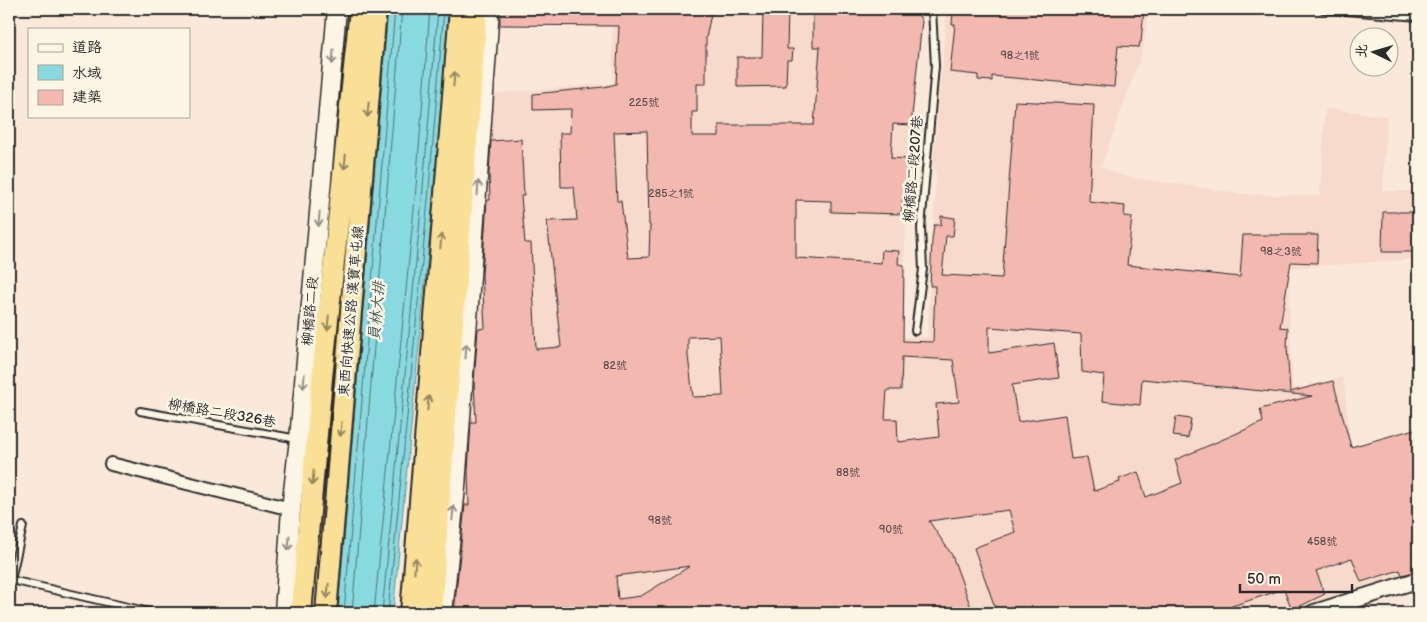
<svg xmlns="http://www.w3.org/2000/svg" width="1427" height="622" font-family="'Balsamiq Sans','LXGW WenKai TC',sans-serif">
	<style>
		.built { fill: #f8dacd }
		.water { fill: #89dae0; stroke: #639498 }
		.lines { fill: none; stroke-linecap: round; stroke-linejoin: round }
		.shore { stroke: #517173; stroke-width: 1 }
		.building { fill: #f3b8b0; stroke: #2b2b2b; fill-rule: evenodd }
		.service-casing { stroke: #2b2b2b; stroke-width: 10 }
		.minor-casing { stroke: #2b2b2b; stroke-width: 16 }
		.tertiary-casing { stroke: #2b2b2b; stroke-width: 19 }
		.secondary-casing { stroke: #2b2b2b; stroke-width: 21 }
		.trunk-casing { stroke: #2b2b2b; stroke-width: 24 }
		.service { stroke: #fcf5e5; stroke-width: 6 }
		.minor { stroke: #fcf5e5; stroke-width: 12 }
		.tertiary { stroke: #fcf5e5; stroke-width: 15 }
		.secondary { stroke: #fcf5e5; stroke-width: 18 }
		.trunk { stroke: #fadf96; stroke-width: 20 }
		.oneway { stroke: #949088 }
		.oneway2 { stroke: #928560 }
		.labels { text-anchor: middle; dominant-baseline: central; stroke-width: 5; stroke-linejoin: round; paint-order: stroke }
		.number-label { font-size: 11px; fill: #5d4e4c }
		.street-label { font-size: 14px; fill: #2b2b2b; stroke: #fcf5e5 }
		.water-label { font-size: 15px; font-style: italic; fill: #425758; stroke: #fcf5e5 }
	</style>
	<rect width="100%" height="100%" fill="#fae9da"/>
	<filter id="ink" filterUnits="userSpaceOnUse"><feTurbulence type="fractalNoise" baseFrequency=".02" numOctaves="2"/><feDisplacementMap in="SourceGraphic" scale="10" xChannelSelector="R" yChannelSelector="G"/><feConvolveMatrix kernelMatrix="1 2 1 2 8 2 1 2 1" color-interpolation-filters="sRGB"/></filter>
	<g filter="url(#ink)">
		<path class="built" d="M497,9H918L922,22L906,202L903,337H927L936,174L933,167L947,9H1149L1143,50L1101,167L1123,176L1244,194L1320,196L1325,108L1387,116L1383,191H1418V259L1289,268L1290,328L1293,389L1343,377L1351,447L1418,428V573L1280,613H449L489,94L613,83L612,27L496,25Z"/>
		<path class="water" d="M383,9H449L433,200L393,613H333Z"/>
		<g class="lines">
			<path class="shore" d="M338,613L388,9
				M344,613L395,9
				M352,613L402,9
				M374,613L415,199L430,9
				M382,613L422,199L438,9
				M388,613L428,200L444,9"/>
		</g>
		<path class="building" d="M500,9H712L706,38V84H697V112H692V136H719V125H814L820,47H813V9H915L922,21L911,125L893,124L891,158L910,159L907,198H903L901,214L831,212V201L796,200V258L881,263L882,250L899,251L898,264L904,265L903,341L933,342L935,286H930L932,240L934,225H941V216L955,218L953,236H946L942,275L1002,278L1015,101L1094,105L1089,202L1125,206L1124,216L1132,217L1127,265L1240,277L1243,235H1318L1317,263L1291,262L1280,327L1288,328L1287,346L1290,392L1333,381L1351,447L1418,428V571L1402,575L1400,570L1361,582L1352,558L1316,571L1325,594L1292,610L1284,589L1232,606L1233,610L1220,613H1217L1214,607L1195,613H997L974,548L1015,532L1009,510L929,521L952,555L973,613H454L465,505H469L468,471L471,422H476L474,382L478,329L485,328L482,275L487,200H490L489,173L491,141L521,139L524,195L521,196L525,243H531L536,349L561,347L547,221L577,220L574,187H561L560,133H570L571,109L533,110V94L604,87L616,84L619,26L500,25ZM647,131L649,225H650L649,257L628,258L621,201H617L614,132ZM989,327L1081,334L1082,372L1104,375L1102,401L1140,405L1142,379L1312,396L1260,409L1263,422L1175,460L1182,483L1146,497L1138,472L1119,479L1120,482L1094,491L1087,457L1071,459L1065,415L1018,422L1012,385L1059,378L1054,343L989,353ZM720,336L723,396L693,397L688,356V337ZM902,357L953,360L959,402L936,404L939,437L898,442L897,419H885L887,390H901ZM690,566L641,596L618,599L616,576Z
			M763,9H788L787,49H793L792,60H787L786,86L737,87V57H762Z
			M956,9H1144L1141,42H1140L1139,47L1118,46L1114,87L992,76V81L978,80V75L950,72L955,24H952L953,13H956Z
			M1383,212H1418V252H1382Z
			M1176,417L1191,419L1188,438L1173,436Z"/>
		<g class="lines">
			<g class="service-casing">
				<path id="service" d="M1323,9L1418,17
					M915,331L923,269L921,228L935,66L932,9
					M140,411L298,439
					M23,526L11,580L154,613"/>
			</g>
			<g class="minor-casing">
				<path id="minor" d="M111,464L291,509"/>
			</g>
			<g class="tertiary-casing">
				<path id="tertiary" d="M1313,613L1418,580"/>
			</g>
			<g class="secondary-casing">
				<path id="secondary" d="M284,613L291,509L299,439L337,9
					M443,613L456,487L490,9"/>
			</g>
			<g class="trunk-casing">
				<path id="trunk" d="M301,613L322,378L360,9
					M326,613L376,9
					M411,613L460,9
					M431,613L477,9"/>
			</g>
			<use href="#service" class="service"/>
			<use href="#minor" class="minor"/>
			<use href="#tertiary" class="tertiary"/>
			<use href="#secondary" class="secondary"/>
			<use href="#trunk" class="trunk"/>
		</g>
		<defs><path id="oneway-shaft" d="M-6 0H5M1.5-3L5.5 0L1.5 3" fill="none" stroke-width="1.6" stroke-linecap="round" stroke-linejoin="round" transform="scale(1.25)"/></defs>
		<g class="oneway">
			<use href="#oneway-shaft" transform="translate(333 57) rotate(95)"/>
			<use href="#oneway-shaft" transform="translate(478 188) rotate(-86)"/>
			<use href="#oneway-shaft" transform="translate(319 219) rotate(95)"/>
			<use href="#oneway-shaft" transform="translate(466 351) rotate(-86)"/>
			<use href="#oneway-shaft" transform="translate(304 381) rotate(95)"/>
			<use href="#oneway-shaft" transform="translate(453 513) rotate(-84)"/>
			<use href="#oneway-shaft" transform="translate(289 543) rotate(94)"/>
		</g>
		<g class="oneway2">
			<use href="#oneway-shaft" transform="translate(454 79) rotate(-85)"/>
			<use href="#oneway-shaft" transform="translate(368 110) rotate(95)"/>
			<use href="#oneway-shaft" transform="translate(345 162) rotate(96)"/>
			<use href="#oneway-shaft" transform="translate(441 241) rotate(-85)"/>
			<use href="#oneway-shaft" transform="translate(328 323) rotate(96)"/>
			<use href="#oneway-shaft" transform="translate(428 403) rotate(-85)"/>
			<use href="#oneway-shaft" transform="translate(341 429) rotate(95)"/>
			<use href="#oneway-shaft" transform="translate(313 478) rotate(95)"/>
			<use href="#oneway-shaft" transform="translate(415 565) rotate(-85)"/>
			<use href="#oneway-shaft" transform="translate(328 591) rotate(95)"/>
		</g>
	</g>
	<g class="labels">
		<g class="number-label">
			<text x="1020" y="55">98之1號</text>
			<text x="644" y="102">225號</text>
			<text x="671" y="193">285之1號</text>
			<text x="1281" y="251">98之3號</text>
			<text x="615" y="365">82號</text>
			<text x="848" y="472">88號</text>
			<text x="660" y="520">98號</text>
			<text x="891" y="529">90號</text>
			<text x="1322" y="541">458號</text>
		</g>
		<g class="street-label">
			<text transform="translate(913 169) rotate(-85)">柳橋路二段207巷</text>
			<text transform="translate(310 311) rotate(-85)">柳橋路二段</text>
			<text transform="translate(351 311) rotate(-85)">東西向快速公路 漢寶草屯線</text>
			<text transform="translate(222 413) rotate(10)">柳橋路二段326巷</text>
		</g>
		<g class="water-label">
			<text transform="translate(377 311) rotate(-85)">員林大排</text>
		</g>
	</g>
	<rect width="1427" height="622" fill="none" stroke="#fcf5e5" stroke-width="30"/>
	<rect x="15" y="15" width="1397" height="592" fill="none" stroke="#2b2b2b" stroke-width="2" filter="url(#ink)"/>
	<rect x="28" y="28" width="162" height="90" fill="#fcf5e5" stroke="#a8a49b"/>
	<rect x="38" y="44" width="25" height="8" fill="#fcf5e5" stroke="#a8a49b"/>
	<text x="72" y="52" font-size="15" fill="#2b2b2b">道路</text>
	<rect x="38" y="65" width="25" height="15" fill="#89dae0" stroke="#a8a49b"/>
	<text x="72" y="78" font-size="15" fill="#2b2b2b">水域</text>
	<rect x="38" y="90" width="25" height="15" fill="#f3b8b0" stroke="#a8a49b"/>
	<text x="72" y="102" font-size="15" fill="#2b2b2b">建築</text>
	<g transform="translate(1374 52) rotate(275)"><circle r="24" fill="#fcf5e5" stroke="#a8a49b"/>
	<path d="M0-4L9 19L0 12L-9 19Z" fill="#2b2b2b"/>
	<text y="-8" font-size="14" font-weight="bold" text-anchor="middle" fill="#2b2b2b">北</text>
	</g>
	<path d="M1240 584v8h112v-8" fill="none" stroke="#2b2b2b" stroke-width="2.5"/>
	<text x="1247" y="584" font-size="15" fill="#2b2b2b" stroke="#fcf5e5" stroke-width="4" paint-order="stroke">50 m</text>
</svg>
